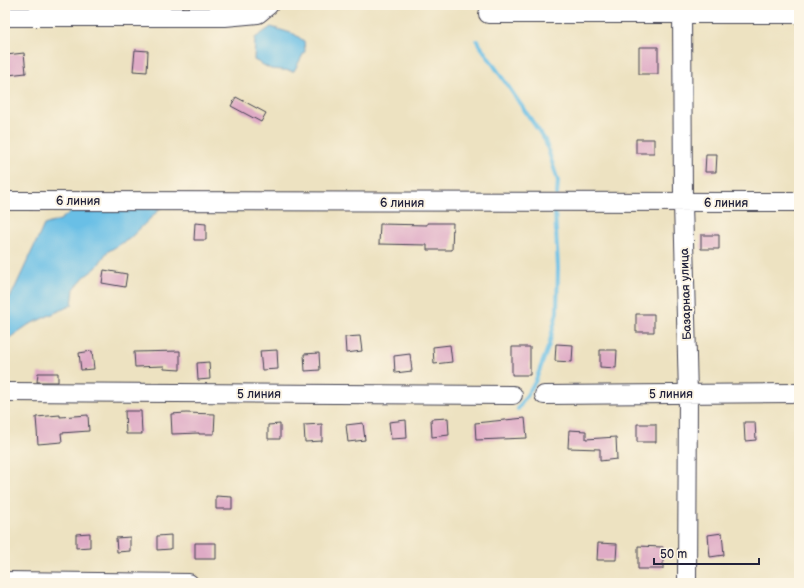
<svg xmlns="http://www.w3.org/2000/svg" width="804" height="588" font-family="'Balsamiq Sans',sans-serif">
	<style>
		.water { fill: #69bfe6; stroke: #467090 }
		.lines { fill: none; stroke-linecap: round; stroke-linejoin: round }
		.stream { stroke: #69bfe6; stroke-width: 4 }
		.building { fill: #dfabc6 }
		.minor-casing { stroke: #403f4f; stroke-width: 20 }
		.minor { stroke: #fff; stroke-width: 18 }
		.labels { text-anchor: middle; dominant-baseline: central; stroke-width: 4; stroke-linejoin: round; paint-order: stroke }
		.street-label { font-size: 12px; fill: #22223b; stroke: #fcf5e5 }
	</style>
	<rect width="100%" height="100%" fill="#fcf5e5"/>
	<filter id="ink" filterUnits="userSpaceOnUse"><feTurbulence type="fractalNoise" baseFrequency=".025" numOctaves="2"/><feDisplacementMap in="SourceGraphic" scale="8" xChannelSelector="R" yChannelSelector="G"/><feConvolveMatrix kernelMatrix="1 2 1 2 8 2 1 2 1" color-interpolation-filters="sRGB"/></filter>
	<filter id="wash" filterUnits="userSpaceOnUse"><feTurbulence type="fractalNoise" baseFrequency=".012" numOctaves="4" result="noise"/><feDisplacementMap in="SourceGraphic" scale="16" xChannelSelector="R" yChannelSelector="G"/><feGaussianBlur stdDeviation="0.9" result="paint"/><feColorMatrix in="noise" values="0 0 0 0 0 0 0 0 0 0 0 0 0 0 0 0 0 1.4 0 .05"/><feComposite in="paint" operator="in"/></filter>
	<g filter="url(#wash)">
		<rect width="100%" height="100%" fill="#ede2c1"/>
		<path class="water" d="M271,27L294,34L304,41L305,51L294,71L271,69L254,60L255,38Z
			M82,203L161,208L129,239L107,252L96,268L84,277L74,289L72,305L28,325L5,341V305L13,292L44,225L60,220Z"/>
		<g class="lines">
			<path class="stream" d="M477,41L545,140L558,181L557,195
				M518,409L535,382L549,345L557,312L558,268L555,211"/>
		</g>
		<g id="blocks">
			<path class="building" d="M639,47H658V74H639Z
				M135,50L148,51L147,72L133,71Z
				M24,53L26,73L8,75L6,55Z
				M236,97L266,113L261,122L231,106Z
				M636,139H654V153H636Z
				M706,154H717L716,172H705Z
				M195,223L206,224V240H194Z
				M427,223H453L452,250H427V245L379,244L380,224L427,225Z
				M701,235H719V249H701Z
				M104,270L127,274L125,287L102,283Z
				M636,314H654V332H636Z
				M360,336L362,351L346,353L345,337Z
				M556,344L573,345L572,362L555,361Z
				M450,345L452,362L434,364L433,347Z
				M512,347H530V375H512Z
				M277,350L278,369L262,370L260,351Z
				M600,350H617L616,368L600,367Z
				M92,351L94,369L81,370L79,353Z
				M180,351V370L164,369V366L135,367L134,352Z
				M319,353L320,370L305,371L304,354Z
				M410,354L412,371L395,373L394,356Z
				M209,362L210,379L198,380L197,363Z
				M38,373H58V382H37Z
				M125,411H141L142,434H126Z
				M186,413L215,414L214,434H199V433L172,434L171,414Z
				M60,415V417L88,415L89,431L61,433L62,442L38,444L36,417Z
				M448,418L449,435L432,437L431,419Z
				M525,418L527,438L476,440L475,423Z
				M406,420L407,438L391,439L389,422Z
				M744,422H755L756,440L745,441Z
				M363,423L365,440L348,442L346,425Z
				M280,424V439H268V425Z
				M322,424V441L305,442L304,425Z
				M637,424H656V442H637Z
				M569,430L586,431V439L616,437L617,459L600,461V449L568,448Z
				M216,496L232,497V509H216Z
				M90,533V547L76,548V534Z
				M722,533L724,555L710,557L708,535Z
				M171,535V549L157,550V536Z
				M130,537V551L117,552L116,538Z
				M195,543H216V559H195Z
				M598,543L617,544L616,560H597Z
				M638,546L663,547V569H638Z"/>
		</g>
	</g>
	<g filter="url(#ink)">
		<use href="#blocks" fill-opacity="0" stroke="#403f4f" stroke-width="1"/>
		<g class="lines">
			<g class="minor-casing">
				<path id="minor" d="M682,5L683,203L688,394L687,583
					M488,14H799
					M5,17H225L258,14L269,5
					M5,201L799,202
					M5,392L513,395
					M544,395L799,393
					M5,581L189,583"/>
			</g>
			<use href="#minor" class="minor"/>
		</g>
	</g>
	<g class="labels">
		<g class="street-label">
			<text x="78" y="201">6 линия</text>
			<text x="402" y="203">6 линия</text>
			<text x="726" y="203">6 линия</text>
			<text transform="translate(686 294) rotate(-92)">Базарная улица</text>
			<text x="259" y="394">5 линия</text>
			<text x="671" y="394">5 линия</text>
		</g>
	</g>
	<rect width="804" height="588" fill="none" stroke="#fcf5e5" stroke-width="20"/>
	<path d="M654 558v6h105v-6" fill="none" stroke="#22223b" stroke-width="2"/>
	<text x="660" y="558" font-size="12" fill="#22223b" stroke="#fcf5e5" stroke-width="3" paint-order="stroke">50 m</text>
</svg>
